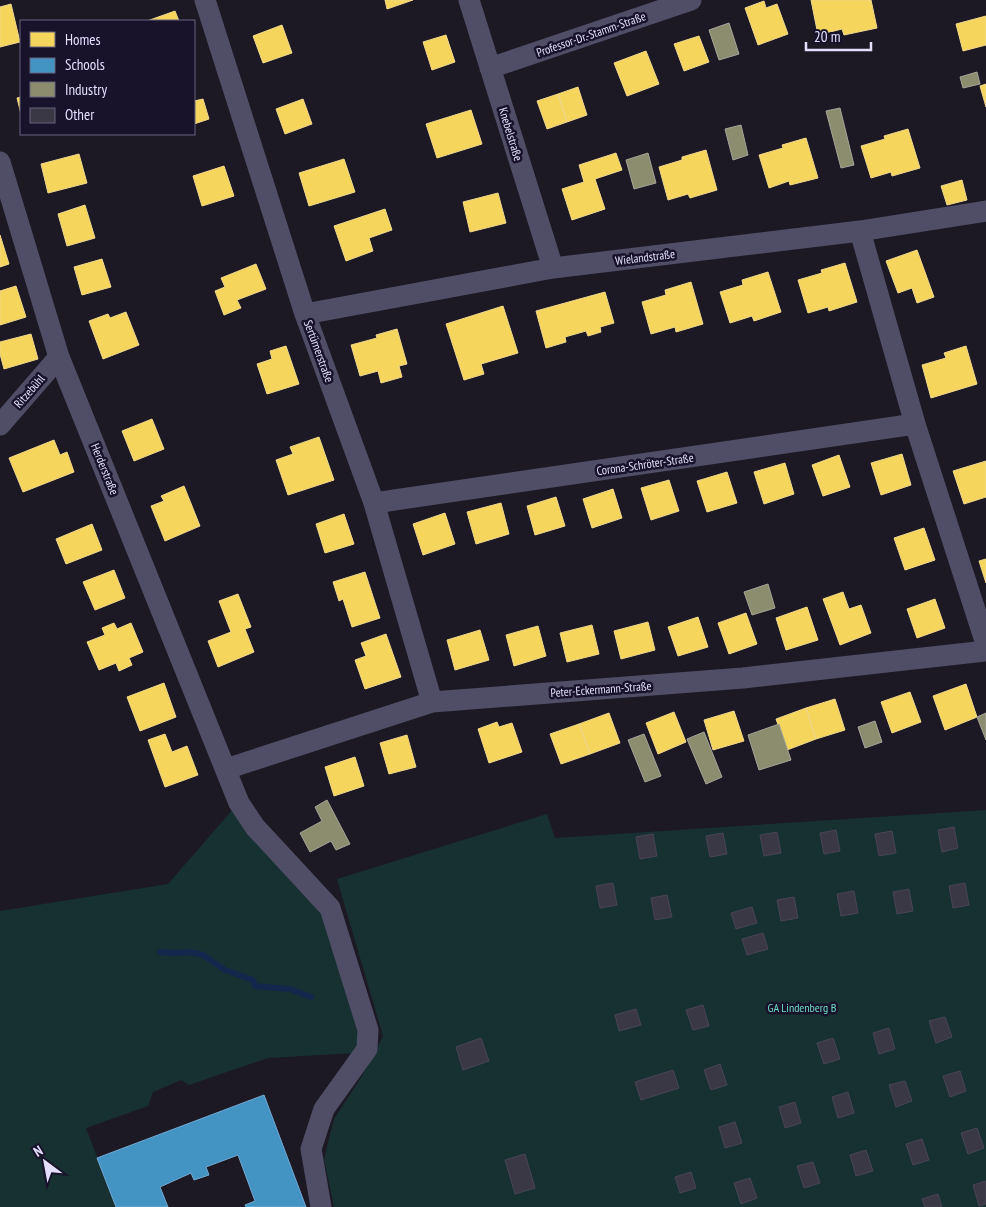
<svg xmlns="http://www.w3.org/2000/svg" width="986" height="1207" font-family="'PT Sans Narrow',sans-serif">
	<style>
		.green { fill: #173133 }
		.homes { fill: #f6d55c; stroke: #f0d88c }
		.schools { fill: #4393c3; stroke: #73aad4 }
		.industry { fill: #8c8c6e; stroke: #a6a599 }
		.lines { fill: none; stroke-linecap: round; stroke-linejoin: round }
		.stream { stroke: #13274c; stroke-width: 6 }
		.building { fill: #3b3846; stroke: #494457 }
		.minor { stroke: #504e66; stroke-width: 21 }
		.labels { text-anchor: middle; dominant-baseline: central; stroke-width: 5; stroke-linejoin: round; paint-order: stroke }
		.street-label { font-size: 12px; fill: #e3dffd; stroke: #18132b }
		.park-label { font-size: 12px; fill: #6cdcc4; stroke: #18132b }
	</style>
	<rect width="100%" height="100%" fill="#1c1925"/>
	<path class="green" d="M235,807L321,908L341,969L360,1042L354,1053L268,1058L189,1085L181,1080L153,1092L148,1106L86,1128L116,1207H0V911L168,884Z
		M986,810V1207H334L324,1159L334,1119L362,1076L383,1036L337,879L547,814L555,838Z"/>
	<path class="homes" d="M385,0H413L387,9Z
		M811,0H871L877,28L844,35L842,29L818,35Z
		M764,1L766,8L777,4L788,34L758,45L745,8Z
		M11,4L20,42L0,47V7Z
		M175,11L179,21H147Z
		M986,16V45L963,51L956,24Z
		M282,25L292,53L263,63L253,36Z
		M446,35L455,62L432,70L423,42Z
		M699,36L709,62L684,71L674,44Z
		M646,51L659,84L627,96L614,63Z
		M986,84V107L980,86Z
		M578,87L587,115L567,122L558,94Z
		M558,94L567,122L547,129L537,101Z
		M21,97V114L17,98Z
		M203,99L209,119L194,124V101Z
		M303,99L312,124L285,134L276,109Z
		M471,110L482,144L437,158L426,124Z
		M908,129L920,168L892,176L891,172L871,178L861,146L885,139L884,136Z
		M806,138L818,178L790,185L789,181L769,188L759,155L783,148L782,145Z
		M706,150L717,190L690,198L688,194L668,200L659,167L682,160V157Z
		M616,153L622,170L595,179L605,209L572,220L562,189L584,182L579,165Z
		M79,154L87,183L48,193L41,164Z
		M344,159L355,192L309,206L299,173Z
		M224,166L234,196L202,206L193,176Z
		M962,180L967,200L947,205L941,186Z
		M498,193L506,223L470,232L463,202Z
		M85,205L95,238L67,246L58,214Z
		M385,209L392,230L369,238L373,251L346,261L334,226Z
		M0,235L9,264L0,267Z
		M917,250L934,297L917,303L912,288L898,293L886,261Z
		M102,259L111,287L82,295L74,267Z
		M845,263L857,302L829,311L828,307L808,313L798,280L822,273L821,270Z
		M256,264L266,289L237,300L241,308L224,315L215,291L225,287L221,278Z
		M768,272L781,312L754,321L752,316L730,323L720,292L743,285L742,280Z
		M691,282L703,324L676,332L675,327L651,334L642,302L666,295L665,290Z
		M16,286L26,317L0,325V291Z
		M605,292L614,323L600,327L601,332L588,336L586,331L565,337L566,342L546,348L536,311Z
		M503,306L518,353L481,364L484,374L464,380L446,324Z
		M126,312L139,345L103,359L89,321L108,314L110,318Z
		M397,329L407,364L399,366L402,377L381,383L378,371L360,376L351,345L377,338L376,335Z
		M31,334L38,359L4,369L0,354V342Z
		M286,346L299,384L267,394L257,364L272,359L270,351Z
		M966,346L977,384L931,398L922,365L946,358L944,353Z
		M152,419L164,449L134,461L122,431Z
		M319,437L334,480L288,495L276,460L293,454L290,447Z
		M54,440L60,455L67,452L74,472L23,492L9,458Z
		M902,454L911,485L881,495L871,463Z
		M839,455L850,487L823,496L812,465Z
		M986,461V497L964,504L953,471Z
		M785,463L794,494L764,504L754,472Z
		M727,472L737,503L707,512L697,481Z
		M669,480L679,511L651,520L641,488Z
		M184,486L200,526L165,541L151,506L164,501L161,496Z
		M613,489L622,518L592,528L583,499Z
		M556,497L565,526L535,535L527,506Z
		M501,503L509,534L476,544L467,512Z
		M445,513L455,544L423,555L413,524Z
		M344,514L354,544L325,553L316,524Z
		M92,524L102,550L66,564L56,539Z
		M924,528L935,560L905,570L894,538Z
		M986,559V583L979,561Z
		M114,570L125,598L95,610L83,582Z
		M365,572L380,618L352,627L343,599L339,601L333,582Z
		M843,592L849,609L861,605L871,633L840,645L823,599Z
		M238,594L251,627L245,629L254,652L218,667L208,641L231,632L219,601Z
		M935,599L945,628L917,638L907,609Z
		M807,607L818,640L786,650L776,618Z
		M746,613L757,644L729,654L718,623Z
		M698,617L708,647L678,656L668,627Z
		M648,622L655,650L621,659L614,631Z
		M114,623L117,629L131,623L143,652L129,658L132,665L119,671L116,663L99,670L87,642L105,635L102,628Z
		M592,625L599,654L567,662L560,633Z
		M538,626L546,656L514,666L506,635Z
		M480,630L489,660L455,670L447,640Z
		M386,634L401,677L365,689L355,660L366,656L361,643Z
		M164,683L176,717L140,731L127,697Z
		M966,684L977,717L945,730L933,696Z
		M910,692L921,722L892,733L881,702Z
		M835,699L845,730L816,739L806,708Z
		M806,708L816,739L787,750L776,719Z
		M734,711L744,741L713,750L704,720Z
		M674,712L686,742L658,754L646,723Z
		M609,713L620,743L590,754L579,724Z
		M497,722L499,727L512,723L522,752L489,763L478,729Z
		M579,724L590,754L561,764L550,734Z
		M165,734L172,752L187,746L198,775L165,787L148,740Z
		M407,735L416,767L389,774L380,743Z
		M355,757L364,786L334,796L325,767Z"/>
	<path class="schools" d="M264,1095L306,1207H246L245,1205L255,1201L238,1155L206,1167L209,1175L194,1180L191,1173L160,1187L168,1207H116L97,1158Z"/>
	<path class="industry" d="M729,23L739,54L719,60L709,30Z
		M977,72L980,84L963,88L960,77Z
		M840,108L854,165L841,168L826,111Z
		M741,125L748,155L733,160L725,129Z
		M648,153L656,183L634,189L626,160Z
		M768,584L775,608L752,615L744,592Z
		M986,713V740L977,717Z
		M875,721L882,742L865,748L858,727Z
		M779,724L791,760L759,770L748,735Z
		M704,732L722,777L706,784L687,739Z
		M644,734L661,776L645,782L628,740Z
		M327,800L350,844L336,850L331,841L310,852L300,833L322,821L315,807Z"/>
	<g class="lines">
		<path class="stream" d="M160,952L175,953L189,952L203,955L225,970L253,980L255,986L290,989L311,997"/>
	</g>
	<path class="building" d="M954,827L958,848L942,852L938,830Z
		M836,830L840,851L824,854L820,833Z
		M892,831L896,853L879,856L875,834Z
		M777,832L781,853L764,856L760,835Z
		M723,833L727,854L710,857L706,836Z
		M653,834L657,856L640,859L636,837Z
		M613,883L617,905L600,908L596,886Z
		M965,883L969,905L953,908L949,886Z
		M909,889L913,911L897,914L893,892Z
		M854,891L858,913L841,916L837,894Z
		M667,895L672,917L655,920L651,898Z
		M794,897L798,918L781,921L777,900Z
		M752,907L757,923L736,929L731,913Z
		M763,933L768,949L747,955L742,939Z
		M703,1005L709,1026L693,1030L686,1010Z
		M636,1009L641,1025L619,1031L615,1015Z
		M945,1017L952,1037L936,1043L929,1021Z
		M889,1028L895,1049L879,1054L873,1033Z
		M481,1038L489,1061L463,1070L456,1047Z
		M833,1038L840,1059L824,1064L817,1043Z
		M720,1064L727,1085L711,1090L704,1070Z
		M673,1070L679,1088L641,1100L635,1082Z
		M960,1071L966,1091L950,1097L943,1076Z
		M905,1081L912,1101L896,1107L889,1085Z
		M848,1092L854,1113L838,1118L832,1097Z
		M795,1102L801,1123L785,1128L779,1107Z
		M735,1122L742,1143L725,1148L719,1127Z
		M977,1128L984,1148L968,1154L961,1133Z
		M922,1139L929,1160L913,1165L906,1144Z
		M866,1150L873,1171L856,1176L850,1155Z
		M525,1154L535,1188L515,1194L505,1160Z
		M813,1162L820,1183L804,1188L797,1166Z
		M691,1172L696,1188L680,1193L675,1177Z
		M750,1178L757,1198L741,1204L734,1183Z
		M986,1181V1204L979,1206L973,1185Z
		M938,1194L942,1207H925L922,1199Z"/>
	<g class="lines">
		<path class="minor" d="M205,0L305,314L374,503L432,702
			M469,0L553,268
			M490,68L691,0
			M0,162L59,357L239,803L255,827L330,908L368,1030L367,1049L324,1109L311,1149L321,1207
			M860,231L915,424L986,644
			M305,314L553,268L860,231L986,211
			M0,425L59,357
			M374,503L915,424
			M226,769L432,702L743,678L986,651"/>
	</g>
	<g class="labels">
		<g class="street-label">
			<text transform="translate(591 34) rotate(-19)">Professor-Dr.-Stamm-Straße</text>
			<text transform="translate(511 134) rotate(73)">Knebelstraße</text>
			<text transform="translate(645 257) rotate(-7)">Wielandstraße</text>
			<text transform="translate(319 351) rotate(70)">Sertürnerstraße</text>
			<text transform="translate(29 391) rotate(-49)">Ritzebühl</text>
			<text transform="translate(645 464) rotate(-8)">Corona-Schröter-Straße</text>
			<text transform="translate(105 469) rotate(68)">Herderstraße</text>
			<text transform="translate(601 689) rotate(-4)">Peter-Eckermann-Straße</text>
		</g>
		<g class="park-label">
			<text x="802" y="1007">GA Lindenberg B</text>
		</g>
	</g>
	<rect x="20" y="20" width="175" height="115" fill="#18132b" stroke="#69657f"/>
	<rect x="30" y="32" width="25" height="15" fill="#f6d55c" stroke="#69657f"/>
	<text x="65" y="45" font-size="15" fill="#e3dffd">Homes</text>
	<rect x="30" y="58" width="25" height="15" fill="#4393c3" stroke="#69657f"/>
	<text x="65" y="70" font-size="15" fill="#e3dffd">Schools</text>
	<rect x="30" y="82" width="25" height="15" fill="#8c8c6e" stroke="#69657f"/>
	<text x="65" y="95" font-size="15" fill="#e3dffd">Industry</text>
	<rect x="30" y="108" width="25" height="15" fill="#3b3846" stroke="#69657f"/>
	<text x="65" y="120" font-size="15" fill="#e3dffd">Other</text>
	<g transform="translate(45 1162) rotate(328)" stroke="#18132b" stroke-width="4" paint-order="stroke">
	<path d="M0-4L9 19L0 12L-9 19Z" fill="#e3dffd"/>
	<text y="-8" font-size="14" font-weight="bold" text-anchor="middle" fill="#e3dffd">N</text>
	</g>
	<path d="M806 42v8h65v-8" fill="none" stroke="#e3dffd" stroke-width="2.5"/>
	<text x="814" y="42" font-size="15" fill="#e3dffd" stroke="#18132b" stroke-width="4" paint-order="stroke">20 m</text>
</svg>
